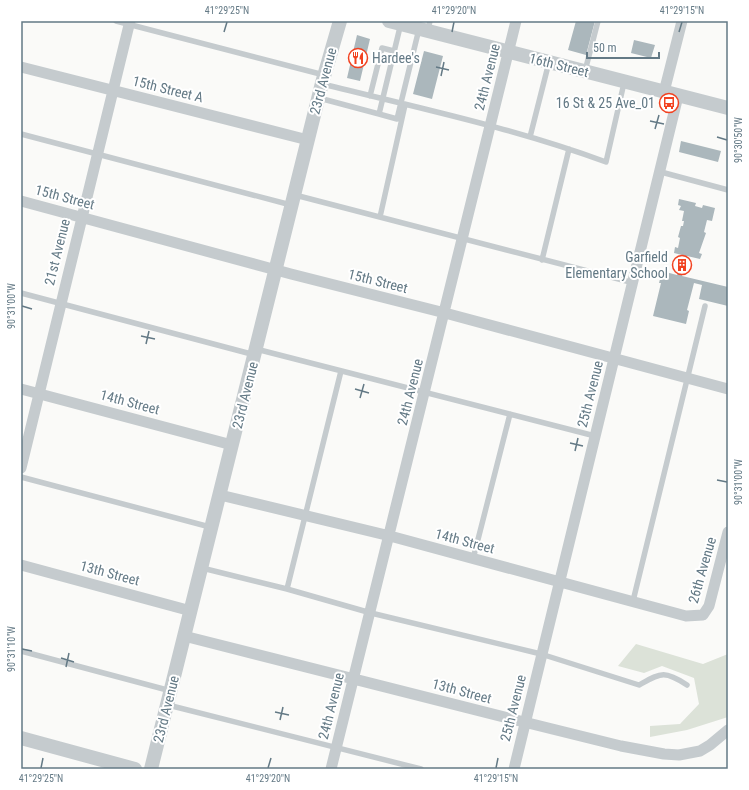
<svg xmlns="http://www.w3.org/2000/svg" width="749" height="790" font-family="'Roboto Condensed',sans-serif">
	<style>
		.green { fill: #dce2d8 }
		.building { fill: #abb7bc }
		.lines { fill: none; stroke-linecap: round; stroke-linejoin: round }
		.service { stroke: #c5cbce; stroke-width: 5.5 }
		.minor { stroke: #c5cbce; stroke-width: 11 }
		.tertiary { stroke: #c5cbce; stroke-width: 14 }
		.ticks { fill: none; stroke: #637985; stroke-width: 1.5 }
		.labels { text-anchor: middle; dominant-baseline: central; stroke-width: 4; stroke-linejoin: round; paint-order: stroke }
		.poi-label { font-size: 14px; fill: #637985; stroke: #fff; text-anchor: end }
		.street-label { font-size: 14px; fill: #637985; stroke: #fff }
		.neatline { fill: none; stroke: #637985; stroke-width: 1.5 }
		.ticks-label { font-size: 10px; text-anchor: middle; fill: #637985 }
	</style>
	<rect width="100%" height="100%" fill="#fafaf8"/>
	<path class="green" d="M636,644L703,664L728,654V717L687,730L650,737V726L680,724L699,704L694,678L662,666L644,673L618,666Z"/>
	<path class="building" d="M576,21H595L586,55L568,50Z
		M357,35L370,39L360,81L347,78Z
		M634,40L655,45L651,58L631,53Z
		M424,51L443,56L432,99L413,94Z
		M681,141L721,151L718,162L679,152Z
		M679,199L696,203L695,206L702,208L703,205L715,208L712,221L707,220L704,232L706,233L699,253L702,254L700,259L687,256L682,276L728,287V306L699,299L702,285L694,283L687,310L689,311L686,324L653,316L661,283H659L662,271L677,275L682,255L674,253L675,247L678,248L680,238L678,237L681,226H683L684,221H682L684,211L679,210L681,206L678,205Z"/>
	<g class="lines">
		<path class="service" d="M116,21L324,75
			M428,30L430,21
			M585,71L598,21
			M323,84C418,108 514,128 606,162L624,83
			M370,96L382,48L394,51
			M319,98L379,114L401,23
			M379,114L397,119L419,29
			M21,134L291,205
			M530,137L549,62
			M661,172L728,190
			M295,195L634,283
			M380,217L405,105
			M542,260L569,149
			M21,293L255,355
			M256,349L595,436
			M21,477L210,527
			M473,559L510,414
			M202,568L287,589L371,613L541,654L639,685C661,673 664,670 687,685
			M287,589L341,371
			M633,601L705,306
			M21,651L171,691
			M168,705L421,769"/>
		<path class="minor" d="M21,67L308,140
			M664,92L682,21
			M21,201L291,274L445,313L728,389
			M21,389L232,445
			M21,468L130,21
			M220,495L390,536L686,616L703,615L709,606L728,532
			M21,565L191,611
			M184,636L524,722L621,746L664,754L679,755L700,751L710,745L728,730
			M331,769L516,21
			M514,769L678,96"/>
		<path class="tertiary" d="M389,21L728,108
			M21,738L135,769
			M151,769L322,83L340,21"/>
	</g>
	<path class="ticks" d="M224,32L227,22M452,32L454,22M679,32L682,22M436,67L449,70M441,76L444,62M650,121L664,124M655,129L659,115M717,137L727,140M22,306L32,309M141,336L155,339M146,344L149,331M355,389L369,393M360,398L364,384M570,443L583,446M575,451L578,438M717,480L727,482M22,649L32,651M61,658L74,662M66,667L69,653M275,712L289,715M280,720L283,707M41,768L43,758M268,768L271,758M496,768L498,758"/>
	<defs>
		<g id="restaurant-ring" transform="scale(1)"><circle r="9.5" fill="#fff" stroke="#f24220" stroke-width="1.5"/><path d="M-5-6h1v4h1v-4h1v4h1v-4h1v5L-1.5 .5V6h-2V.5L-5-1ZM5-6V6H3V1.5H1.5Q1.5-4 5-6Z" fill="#f24220"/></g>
		<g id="bus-ring" transform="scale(1)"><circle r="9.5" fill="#fff" stroke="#f24220" stroke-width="1.5"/><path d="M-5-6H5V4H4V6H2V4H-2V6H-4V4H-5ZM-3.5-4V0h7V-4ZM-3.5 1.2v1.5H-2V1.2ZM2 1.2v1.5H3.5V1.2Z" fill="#f24220"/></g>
		<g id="building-ring" transform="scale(1)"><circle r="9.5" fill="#fff" stroke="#f24220" stroke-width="1.5"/><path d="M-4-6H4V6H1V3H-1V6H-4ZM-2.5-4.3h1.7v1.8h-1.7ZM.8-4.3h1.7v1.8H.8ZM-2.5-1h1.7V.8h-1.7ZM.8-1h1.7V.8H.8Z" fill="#f24220"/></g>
	</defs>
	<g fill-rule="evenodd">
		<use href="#restaurant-ring" x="358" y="58"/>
		<use href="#bus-ring" x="669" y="103"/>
		<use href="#building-ring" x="682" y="265"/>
	</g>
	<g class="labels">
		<g class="poi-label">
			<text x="372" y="58" text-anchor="start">Hardee's</text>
			<text x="655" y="103">16 St &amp; 25 Ave_01</text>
			<text x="668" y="257">Garfield<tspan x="668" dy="16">Elementary School</tspan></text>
		</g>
		<g class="street-label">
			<text transform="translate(559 65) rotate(14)">16th Street</text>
			<text transform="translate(487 77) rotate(-76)">24th Avenue</text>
			<text transform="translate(323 81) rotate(-75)">23rd Avenue</text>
			<text transform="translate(168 89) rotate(14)">15th Street A</text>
			<text transform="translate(65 197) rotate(15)">15th Street</text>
			<text transform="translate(57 252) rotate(-76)">21st Avenue</text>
			<text transform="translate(378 281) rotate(14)">15th Street</text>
			<text transform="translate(410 392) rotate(-76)">24th Avenue</text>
			<text transform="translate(590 394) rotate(-76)">25th Avenue</text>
			<text transform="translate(245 395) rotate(-76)">23rd Avenue</text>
			<text transform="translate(130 402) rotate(15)">14th Street</text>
			<text transform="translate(465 541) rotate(15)">14th Street</text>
			<text transform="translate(702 570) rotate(-74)">26th Avenue</text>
			<text transform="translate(110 573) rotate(15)">13th Street</text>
			<text transform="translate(462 691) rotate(15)">13th Street</text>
			<text transform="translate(331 706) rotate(-76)">24th Avenue</text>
			<text transform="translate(513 708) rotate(-76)">25th Avenue</text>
			<text transform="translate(166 709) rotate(-76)">23rd Avenue</text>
		</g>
	</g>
	<rect width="749" height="790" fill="none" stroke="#ffffff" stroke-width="44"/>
	<path d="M587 52v6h72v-6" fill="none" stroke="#637985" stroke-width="2"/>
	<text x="593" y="52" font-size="12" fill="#637985" stroke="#ffffff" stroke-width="3" paint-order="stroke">50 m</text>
	<rect x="22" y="22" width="705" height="746" class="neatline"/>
	<g class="ticks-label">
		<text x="227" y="14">41°29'25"N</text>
		<text x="454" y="14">41°29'20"N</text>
		<text x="682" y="14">41°29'15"N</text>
		<text transform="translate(738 140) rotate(-90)" y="4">90°30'50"W</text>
		<text transform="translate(11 306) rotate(-90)" y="4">90°31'00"W</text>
		<text transform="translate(738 482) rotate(-90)" y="4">90°31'00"W</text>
		<text transform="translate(11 649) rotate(-90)" y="4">90°31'10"W</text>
		<text x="41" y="782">41°29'25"N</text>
		<text x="268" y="782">41°29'20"N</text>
		<text x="496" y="782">41°29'15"N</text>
	</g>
</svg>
